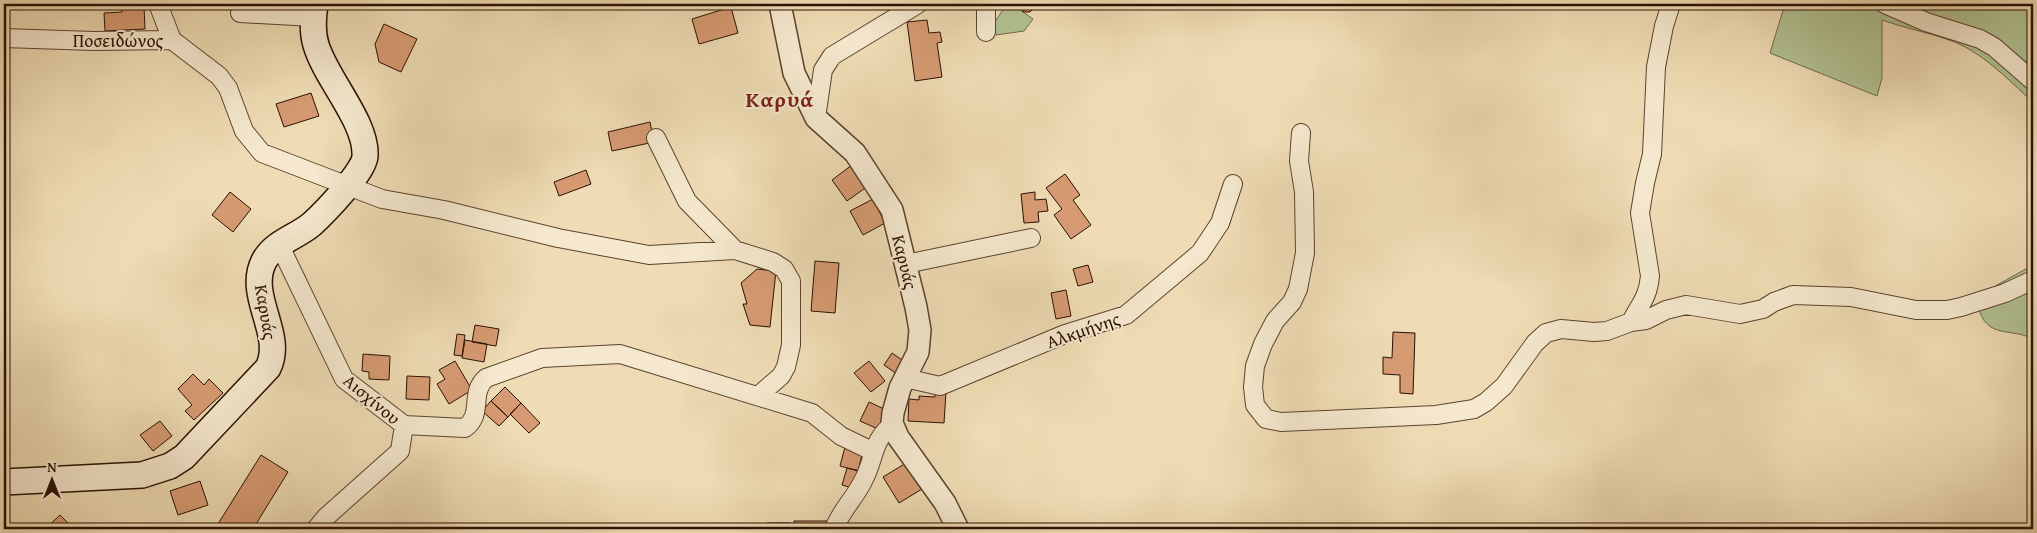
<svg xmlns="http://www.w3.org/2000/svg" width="2037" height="533" font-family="'Gentium Book Plus',serif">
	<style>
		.green { fill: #b2c292; stroke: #6e694a }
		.building { fill: #d79b73; stroke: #2a1003 }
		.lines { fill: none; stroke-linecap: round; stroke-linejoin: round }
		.minor-casing { stroke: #5b432f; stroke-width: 20 }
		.tertiary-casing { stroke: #5b432f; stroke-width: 24 }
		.secondary-casing { stroke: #2a1003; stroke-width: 28 }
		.minor { stroke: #f5e8ce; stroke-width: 18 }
		.tertiary { stroke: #f5e8ce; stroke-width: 21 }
		.secondary { stroke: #f5e8ce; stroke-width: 25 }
		.labels { text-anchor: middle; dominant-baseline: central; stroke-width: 4; stroke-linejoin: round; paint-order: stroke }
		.street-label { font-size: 18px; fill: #2a1003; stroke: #f5e8ce }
		.district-label { font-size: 22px; font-weight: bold; letter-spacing: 1px; fill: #7a1f14; stroke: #f5e8ce }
	</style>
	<rect width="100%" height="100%" fill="#efdcb4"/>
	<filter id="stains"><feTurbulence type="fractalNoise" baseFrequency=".004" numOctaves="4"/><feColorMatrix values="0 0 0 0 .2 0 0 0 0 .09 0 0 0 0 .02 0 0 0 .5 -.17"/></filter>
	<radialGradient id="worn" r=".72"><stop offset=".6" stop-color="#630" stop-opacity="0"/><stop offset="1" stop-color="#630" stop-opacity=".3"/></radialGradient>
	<path class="green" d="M1007,4H1012L1033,19L1024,31L996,35L994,23Z
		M1785,4H2033V102C2008,80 1982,51 1949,40C1927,32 1904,28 1882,20V78L1877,96L1770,53Z
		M2033,265V339C2011,327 1986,340 1978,306L1990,289Z"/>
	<path class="building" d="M1022,4H1034V8L1030,12H1023Z
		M144,6L145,29L105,31L104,13L122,12V7Z
		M731,7L738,33L699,44L692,19Z
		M927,20L929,33L940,32L942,42L937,43L942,77L915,81L907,22Z
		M384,24L417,39L401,72L379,62L375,44Z
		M311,93L319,116L284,127L276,104Z
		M650,122L654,142L612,151L608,132Z
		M852,165L868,186L847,201L832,180Z
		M586,170L591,184L559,196L554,182Z
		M1065,174L1080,195L1073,200L1091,225L1071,239L1054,215L1062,209L1046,188Z
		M230,192L251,209L233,232L212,215Z
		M1035,192V200L1046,199L1048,211L1038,212L1039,222L1024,223L1021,194Z
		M873,199L885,223L863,235L850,211Z
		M815,261L839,263L835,313L811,311Z
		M1088,265L1093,282L1078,286L1073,269Z
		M757,269L776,271L770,327L750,325L743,304H747L741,283Z
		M1066,290L1071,316L1056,319L1051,293Z
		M475,325L499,329L496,346L472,342Z
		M1393,332L1415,333L1413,394L1400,393V375L1383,374V357L1392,358Z
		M457,334L465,335L462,356L454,355Z
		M465,340L487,344L484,362L462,358Z
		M892,353L905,362L897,374L884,365Z
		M363,354L390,356L389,380L369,379V372L362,371Z
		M455,361L472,390L449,404L437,384L445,379L439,370Z
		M869,361L885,381L871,392L854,373Z
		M193,374L204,385L209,379L223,393L194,420L185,411L192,405L178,389Z
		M407,376L430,377L429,400L406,399Z
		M505,387L521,403L508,417L491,401Z
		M935,391L946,392L944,423L908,421L909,399L919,400V396L935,397Z
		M491,401L508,417L499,426L482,411Z
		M869,402L886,410L878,429L860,421Z
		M521,403L540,423L529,433L510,414Z
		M160,421L172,436L153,451L140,435Z
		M845,447L863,451L858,471L840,466Z
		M261,455L288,472L253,529H217L218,524Z
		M906,463L922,489L899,503L883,477Z
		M847,468L861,471L856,489L842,485Z
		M200,481L208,505L178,515L170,491Z
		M60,515L74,529H45Z
		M794,521H828L826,529H794Z
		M767,523H791V529H767Z"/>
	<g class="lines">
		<g class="minor-casing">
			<path id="minor" d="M158,4L172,40
				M986,4V32
				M1885,4L1926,22L1980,39L1994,47L2033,81
				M240,13L313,17
				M4,38L94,41L172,40L219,76L228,88L244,131L262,153L382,199L444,210L558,238L649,255L735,250L773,262L784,269L791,281V345L786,367L781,376L758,396
				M816,118L823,70L832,56L918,4
				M1301,133L1299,161L1304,192L1305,253L1298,289L1292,302L1275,321L1263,344L1255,366L1253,387L1255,405L1266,419L1281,422L1436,415L1474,409L1486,402L1504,386L1535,343L1546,333L1561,329L1594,332L1607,331L1631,322L1646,320L1666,310L1686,305L1740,314L1763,309L1774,302L1793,295L1851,297L1916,310H1947L1961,307L2005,293L2033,280
				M656,138L687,201L735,250
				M279,244L344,379L404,425L400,451L326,517L316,529
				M906,264L1031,238
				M1631,322C1640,304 1648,298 1650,276L1640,213L1645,183L1652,154L1656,67L1664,26L1671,4
				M905,378L940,386L1065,334L1126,315L1200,253L1220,223L1233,184
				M404,425L465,428C484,414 469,393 486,378L542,358L620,354L812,413L841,436L874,452
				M834,529C841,510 856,497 864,479C874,461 873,437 893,425"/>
		</g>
		<g class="tertiary-casing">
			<path id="tertiary" d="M780,4L794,73L816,118L855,153L892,210L916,307L920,330L918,352L900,388L893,413L892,423L898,437L945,503L958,529"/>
		</g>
		<g class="secondary-casing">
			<path id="secondary" d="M4,482L142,475L170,466L184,457L268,368C285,334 246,296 264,261C274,242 297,237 312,224C324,213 365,171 365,156C367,122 326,79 316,45C312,32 313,17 315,4"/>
		</g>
		<use href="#minor" class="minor"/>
		<use href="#tertiary" class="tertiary"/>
		<use href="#secondary" class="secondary"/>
	</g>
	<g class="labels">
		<g class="street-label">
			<text x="118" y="40">Ποσειδώνος</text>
			<text transform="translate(905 262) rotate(76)">Καρυάς</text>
			<text transform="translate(266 312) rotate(80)">Καρυάς</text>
			<text transform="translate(1083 330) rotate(-19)">Αλκμήνης</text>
			<text transform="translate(372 399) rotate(40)">Αισχίνου</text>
		</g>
		<g class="district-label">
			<text x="780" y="99">Καρυά</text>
		</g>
	</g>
	<rect width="2037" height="533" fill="none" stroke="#efdcb4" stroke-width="20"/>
	<rect x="5" y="5" width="2027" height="523" fill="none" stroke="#2a1003" stroke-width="2.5"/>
	<rect x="10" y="10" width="2017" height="513" fill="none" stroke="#2a1003"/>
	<g transform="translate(52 480)" stroke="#f5e8ce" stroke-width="4" paint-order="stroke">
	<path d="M0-4L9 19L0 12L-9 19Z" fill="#2a1003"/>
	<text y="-8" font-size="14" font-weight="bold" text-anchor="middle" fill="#2a1003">N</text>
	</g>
	<rect width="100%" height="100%" filter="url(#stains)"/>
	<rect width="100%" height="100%" fill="url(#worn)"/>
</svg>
